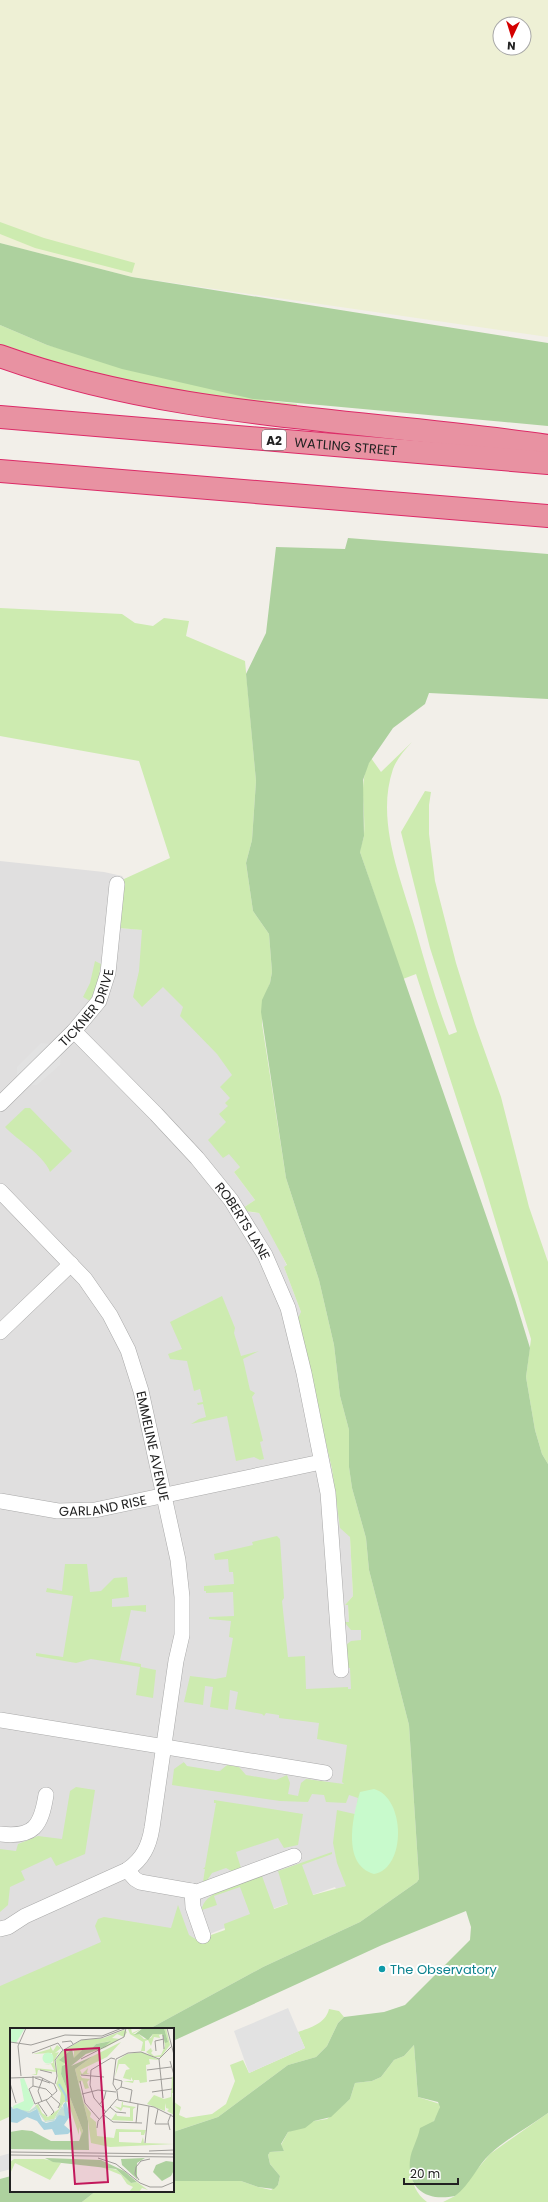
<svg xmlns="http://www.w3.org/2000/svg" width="548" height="2202" font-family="Poppins,sans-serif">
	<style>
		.residential { fill: #e0dfdf }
		.farmland { fill: #eef0d5; fill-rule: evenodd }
		.grass { fill: #cdebb0 }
		.forest { fill: #add19e }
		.park { fill: #c8facc }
		.parking { fill: #e2e2e2 }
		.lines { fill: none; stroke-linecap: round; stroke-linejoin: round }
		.street-casing { stroke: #a9a9a9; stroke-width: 16 }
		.highway-casing { stroke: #dc2a67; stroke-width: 24 }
		.street { stroke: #fff; stroke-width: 15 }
		.highway { stroke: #e892a2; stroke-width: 22 }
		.culture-dot { fill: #0f9aa8; stroke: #fff; stroke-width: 1.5 }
		.labels { text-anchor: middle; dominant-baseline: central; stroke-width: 4; stroke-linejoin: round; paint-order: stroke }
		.shield { fill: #fff; stroke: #646464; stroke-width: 1 }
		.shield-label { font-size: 12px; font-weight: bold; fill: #222 }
		.street-label { font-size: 13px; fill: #222; stroke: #fff }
		.culture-label { font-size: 13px; fill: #0d838f; stroke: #fff; text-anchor: start }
		.inset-river { fill: none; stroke: #aad3df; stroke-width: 2 }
		.inset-road { fill: none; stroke: #9f9d99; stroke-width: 1 }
		.view { fill: #c2185b; fill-opacity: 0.15; stroke: #c2185b; stroke-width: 2 }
		.inset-edge { fill: none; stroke: #222; stroke-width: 2 }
	</style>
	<rect width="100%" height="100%" fill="#f2efe9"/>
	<path class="residential" d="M0,861L104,872L122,876L124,879L119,928L157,931L232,1072L240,1167L234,1172L255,1200L243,1208L250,1212L259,1213L276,1243L287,1266L284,1267L301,1312L309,1366L332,1469L339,1510L350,1537L353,1596L345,1605H348L349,1622H346L361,1630V1640L359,1641L398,1841L346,1886L336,1889L335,1887L267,1911L0,2018Z"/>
	<path class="farmland" d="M0,0H548V337L132,277L0,243ZM500,24H524V48H500Z"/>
	<path class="grass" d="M0,222L44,238L135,263L132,273L35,248L0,234Z
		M0,325L47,345L269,401L297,404V406L221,399L148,387L0,348Z
		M0,608L122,614L135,623L153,626L164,618L189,621L186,636L245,661L256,781L252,840L246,863L253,911L269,934L272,972L270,983L262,1004V1024L286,1178L319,1280L334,1345L340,1396L349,1430V1467L352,1488L366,1538L369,1570L409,1725L419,1879L417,1882L360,1922L263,1967L149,2029H11V2116L0,2121V1986L101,1942L95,1926L98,1919L104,1917L171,1928L178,1905L189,1935L197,1940L225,1930L224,1924L250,1914L240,1887L214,1896L217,1905L202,1910C202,1891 247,1882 262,1876L274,1909L288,1904L278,1871L332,1852V1854L302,1865L313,1895L346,1886L337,1863L333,1843L337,1810L359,1815L357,1804L358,1798L349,1795L346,1803L326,1802L324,1795L312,1794L308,1802L280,1801L172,1785L174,1769L184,1762L187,1765L220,1771L227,1765L239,1767L246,1775L276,1780L287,1775L290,1783L288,1794L298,1796L301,1783L306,1779L344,1784L342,1782L347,1745L317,1739L319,1723L279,1718V1715L266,1713L264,1716L262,1714L235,1709L238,1692L230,1690L228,1710L210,1707L213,1687L205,1686L203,1705L184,1702L190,1676L215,1679L226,1677L233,1638L229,1637L231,1621L209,1619V1617L234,1616L233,1592L206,1593V1591H204V1586L234,1584L233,1572H229L228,1559L215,1560L214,1554L253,1545L252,1542L277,1536L280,1539L284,1598L282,1601L288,1657L305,1656L306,1689L348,1687V1689H351L350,1668H347L346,1645L351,1641L361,1640V1630H351L346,1624L345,1622H349L348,1605H345L353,1596L350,1537L340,1528L332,1469L297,1320L301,1312L284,1267L287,1265L259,1213L245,1211L243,1208L255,1200L234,1172L240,1167L229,1154L223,1158L208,1140L226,1122L219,1114L228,1106L225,1103L230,1098L220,1087L232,1075L217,1054L180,1016L183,1007L163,987L142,1007L133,997L139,971L142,930L119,928L124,879L170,858L139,761L0,736Z
		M412,742C405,750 397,758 393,769C375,822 402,881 416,931C426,966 436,1002 449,1035L457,1032L430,948L401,832L425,791L431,792L429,805V834L435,881L456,963L475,1024L501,1097L529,1207L548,1262V1464L542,1454L535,1430L526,1377L531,1339L483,1180L416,974L403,979L360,852C360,846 364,840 364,834C366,807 357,783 371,758L381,772Z
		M95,961L101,964L97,985L90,1001L83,997L90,983Z
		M25,1108H30L72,1151L50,1172C44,1155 17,1140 5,1127Z
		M222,1296L235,1328L234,1333L241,1356L259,1351L243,1359L250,1390L255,1393L252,1397L263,1441L260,1442L264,1459L260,1460L254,1457L236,1461L227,1416L191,1424L199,1419L206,1417L203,1404L198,1405L197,1403L203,1402L200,1389L194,1391L187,1361L170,1359L168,1354L182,1349L170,1322Z
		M65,1564H87L90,1592L101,1591L114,1578L127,1577L129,1597L112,1599V1607L146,1605V1612L131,1610L120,1660L141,1664V1667L156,1670L153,1698L136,1695L140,1667L91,1659L76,1663L36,1656V1653L63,1657L73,1596L46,1592L47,1588L62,1591Z
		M76,1787L95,1790L85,1854L56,1866L51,1857L21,1871L25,1880L10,1887L8,1905L0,1912V1849L16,1851L18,1844L38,1836L62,1839L70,1791Z
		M214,1800L303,1814L298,1845L284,1848L278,1838L236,1852L241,1868L233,1872L226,1868L212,1873L206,1882H203L205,1869H203L205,1867L216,1803H214Z
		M329,2009L339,2011L344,2017L338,2023L327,2046L316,2057L288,2065L218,2117L173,2132V2101L181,2107L179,2115L186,2118L212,2114L226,2104L235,2081L230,2065L243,2060L249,2073L305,2048L298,2032C310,2028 326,2023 329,2009Z
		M414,2045L418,2097L440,2104C441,2124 409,2137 411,2170C412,2183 416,2194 427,2202H82L96,2191H173V2181H241L258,2187L271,2190L278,2185L280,2176L270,2164L268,2155L270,2152L284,2151L281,2145L288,2132L314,2121L327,2119L334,2113L350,2099L355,2083L372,2081L381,2077L394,2060L404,2056Z
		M548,2113V2202H443L455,2196L490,2154Z"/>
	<path class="forest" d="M0,243L132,277L548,343V426L253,399L122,369L47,345L0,325Z
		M348,538L548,554V699L429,693L425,704L393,728L369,763L363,780L364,836L360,852L515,1299L530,1348L526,1377L535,1430L542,1454L548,1464V2113C529,2127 507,2138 490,2154C477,2166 470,2185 455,2196C426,2202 407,2188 410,2160C411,2150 418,2139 420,2128L434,2121L440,2107L438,2102L418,2097L414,2045L404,2056L394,2060L381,2077L372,2081L355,2083L350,2099L331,2117L314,2121L305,2128L288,2132L281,2144L284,2151L270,2152L268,2155L270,2164L280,2176L278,2185L274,2189L258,2187L241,2181H173V2132L218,2117L288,2065L316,2057L327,2046L338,2023L344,2017L384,2012L405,2005L470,1940L471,1927L466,1911L382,1945L173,2041V2029H149L263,1967L360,1922L417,1882L419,1879L409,1725L369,1570L366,1538L352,1488L349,1467V1430L340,1396L334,1345L319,1280L286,1178L261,1012L262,1000L270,983L272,972L269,934L253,911L246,863L252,840L256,781L246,674L266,633L276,547L345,549Z
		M11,2176V2191H96L82,2202H0V2179Z"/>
	<path class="park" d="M374,1789C405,1797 407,1868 374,1874C341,1865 353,1815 360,1792Z"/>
	<path class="parking" d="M41,1043L50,1044L17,1076V1067Z
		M61,1053L60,1065L37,1085H30Z
		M181,1758H184L227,1765L218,1771L187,1766Z
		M288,2008L305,2048L249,2073L234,2031Z
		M11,2153V2169L0,2172V2156Z"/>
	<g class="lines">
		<g class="street-casing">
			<g id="street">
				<path id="s1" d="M74,1031L156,1114L197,1158L231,1200L265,1255L288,1308L304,1373L328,1493L341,1670"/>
				<path id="s2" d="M0,1104L74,1031L99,1001L108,973L117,884"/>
				<path id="s3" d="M0,1191L85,1279L110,1315L128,1350L141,1391L178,1560L182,1597V1635L176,1661L152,1828C149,1846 143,1859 127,1870L25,1916L8,1927L0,1929"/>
				<path d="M0,1332L71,1264"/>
				<path id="s4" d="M0,1501L58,1511L95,1510L321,1462"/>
				<path d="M0,1720L325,1773"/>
				<path d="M0,1834C34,1838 41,1826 46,1795"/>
				<path d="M127,1870L135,1879L140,1882L197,1892L294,1856"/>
				<path d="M192,1891L193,1907L203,1936"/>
			</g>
		</g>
		<g class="highway-casing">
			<g id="highway">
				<path d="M0,356C175,419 366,419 548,446"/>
				<path id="s5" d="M0,417L548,463"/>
				<path d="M0,471L548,516"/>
			</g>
		</g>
		<use href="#street" class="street"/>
		<use href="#highway" class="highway"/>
	</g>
	<circle class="culture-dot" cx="382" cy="1969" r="4"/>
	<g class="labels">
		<rect class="shield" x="262" y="430" width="24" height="20" rx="3"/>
		<g class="shield-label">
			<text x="274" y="440">A2</text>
		</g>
		<g class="street-label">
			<text stroke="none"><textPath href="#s5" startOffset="347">WATLING STREET</textPath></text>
			<text stroke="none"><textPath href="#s2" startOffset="131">TICKNER DRIVE</textPath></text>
			<text stroke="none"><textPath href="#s1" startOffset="255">ROBERTS LANE</textPath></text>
			<text stroke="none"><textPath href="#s3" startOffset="305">EMMELINE AVENUE</textPath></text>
			<text stroke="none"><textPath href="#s4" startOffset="104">GARLAND RISE</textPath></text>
		</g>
		<g class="culture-label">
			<text x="390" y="1969">The Observatory</text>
		</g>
	</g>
	<g transform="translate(10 2028)">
		<rect width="164" height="164" fill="#f2efe9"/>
		<path d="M120,0H126H121L122,5L133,0L123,6H129L134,11L141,10L143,6L152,5L154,7L155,14H158L154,0H156L160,17L151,29H143L136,24L141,20L142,23L144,21L141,25L144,28L151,27L155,18L153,6L149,7L150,10L144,9L141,18L138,12L135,13V23H131L133,14L120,6L118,1ZM114,2L117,4L114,9L107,6L102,10L110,11L95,20L76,26L70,33L76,26L100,13L86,16L81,21L72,22L64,31V23L61,22L50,31L56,36L53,37L51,46L73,103L72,109L70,110L71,105L69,99V107L58,74H54L44,91L35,93L25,78L28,76L32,85L38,89L49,81L51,65L46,56L48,52L46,32L51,24L72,12L94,10ZM111,14L97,29L70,42L72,46L78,40L77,45L80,46L70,47L72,50L80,51L77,54L79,60L75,61L72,52L69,56L74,75L81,85L80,89L86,94L87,108L104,110L106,101L136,102L134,107H131V104H109V114L131,115L133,109L134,115L164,116L100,119L81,115L78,93L65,41L83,28ZM47,17L51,20L45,25L49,24L44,33L46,44L28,42L27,47H21L26,46L25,40L44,42L41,36L34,37L43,35L42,25L23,26L40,21V18L43,23ZM132,24L149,32L139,31L140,36L136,37L137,54L130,55L129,52H124L123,55L113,53H123L121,49V52L113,50L116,42L120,41L115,36H109L105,49L108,32L117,26ZM164,48V65H162L164,87L157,83L159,81L156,80L155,75V83L137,76L144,67L154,71L161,69L162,49ZM112,74H113V77L126,79L123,81V93L101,92L106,85L107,88L120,89V80L113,79L111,83L104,78L111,80ZM4,131H34L51,135L40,152L5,135L0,146V134ZM89,138L107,142L121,155L127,154L138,162L132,160L129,164H119L123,159L117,156L111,147Z" fill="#cdebb0"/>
		<path d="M133,0H154L158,14L155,15L152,6H143L138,12L129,6L124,7ZM101,13L94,19L76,26L61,38L83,28L65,41L78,93L79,122L0,121V104L12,102L22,103L41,113H69L73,103L51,46L52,38L56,36L49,32L62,21L64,30L72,22L81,21L86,16ZM35,130L91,132L114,143L127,154L121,155L106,141L43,134ZM135,130L127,135V151L112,137L111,131ZM156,133L164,134V142L161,148L152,153L143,144L146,137Z" fill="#add19e"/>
		<path d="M26,78L35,93L44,91L52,78L59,88L48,96L46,89L44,93L35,94L26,81L19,85L4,81L2,79L19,83Z" fill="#c6e0d4"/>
		<path d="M0,0H15L6,15L0,13ZM32.5 30a5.5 5.5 0 1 1 11 0a5.5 5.5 0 1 1-11 0ZM14,50L24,76L19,83L4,81L3,78L14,73L10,51Z" fill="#c8facc"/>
		<path d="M56,73L60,88L54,97L61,103L58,106L45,107L42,101L34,102L27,93L17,89L7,95L0,94V77L3,81L7,80L19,85L27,81L32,93L36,95L44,93L49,87L55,88L53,77Z" fill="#aad3df"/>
		<path class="inset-river" d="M49,56L56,68V73"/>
		<path class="inset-road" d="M157,0L164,27M153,7L154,21M0,14L21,17L55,7L92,8L112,0M52,14L61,13L63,16M162,18L149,31L131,24L118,25L106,31L103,56L107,63L108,72L144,79L164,89M146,23L145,13L154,11M22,25L48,15L53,22M71,31L114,9L116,0M149,31L153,70M160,33L164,47M30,42L42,45M137,42L161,39M71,47L94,49M11,48L8,18L16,0M23,48V58L36,61L42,67M0,50L30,49L44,56L47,63L38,71L25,76L19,61L23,58M25,50L40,55M104,51L112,53L111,59L107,62M70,53L75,75L89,91M139,53L162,50M0,55L6,75M45,56L47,48L45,32L52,23L71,12L91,10L117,0M111,59L122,62L120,74M142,64L162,61M72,66L88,62L106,64M41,68L50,76L48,80M36,72L44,84L41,87M32,74L28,63L33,50M28,75L37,88M89,77L94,71L96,63M100,79L106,84L116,85M148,81L145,96H158M96,84L84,70L80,57L81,42L101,30L105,31M94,87L103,94L132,95M126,95L128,76M87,100L88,93L107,71M160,102L158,94L161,86M135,115L139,78M139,123L164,122M0,124L164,126M0,127L164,129M88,130L106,136L130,155L140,159H152L164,154M129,152L125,146L126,139L131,133L140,131"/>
		<path class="view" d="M89,20L98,154L65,156L55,22Z"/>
		<rect width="164" height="164" class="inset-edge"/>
	</g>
	<g transform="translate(512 36) rotate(184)"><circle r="19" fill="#ffffff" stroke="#a7a7a7"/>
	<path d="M0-3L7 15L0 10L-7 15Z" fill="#d40000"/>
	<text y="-6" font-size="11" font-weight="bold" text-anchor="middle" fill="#222222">N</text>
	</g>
	<path d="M404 2178v6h54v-6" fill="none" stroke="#222222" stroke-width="2"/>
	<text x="410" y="2178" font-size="12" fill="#222222" stroke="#ffffff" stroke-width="3" paint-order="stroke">20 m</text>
</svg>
